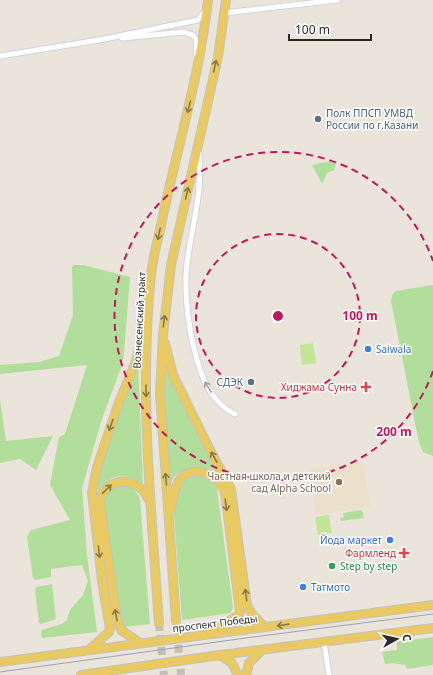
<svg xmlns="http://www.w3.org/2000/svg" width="433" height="675" font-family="'Noto Sans',sans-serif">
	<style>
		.education { fill: #ebe1cb }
		.green { fill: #b1de9a }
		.pitch { fill: #c3e596 }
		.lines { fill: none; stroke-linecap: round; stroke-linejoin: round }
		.primary-tunnel { stroke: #c3bfb7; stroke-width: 8; stroke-dasharray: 8 4; stroke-linecap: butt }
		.minor-casing { stroke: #d0d3e1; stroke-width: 7 }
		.primary-casing { stroke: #c3c3c3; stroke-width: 10 }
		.minor { stroke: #fff; stroke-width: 5 }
		.primary { stroke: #e8c962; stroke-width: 8 }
		.tram { stroke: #9ea1b2; stroke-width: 1 }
		.oneway { stroke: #887946 }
		.oneway2 { stroke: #9f9f9f }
		.ring { fill: none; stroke: #c2185b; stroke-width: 2; stroke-dasharray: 7 5 }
		.service-dot { fill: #5c6f8a; stroke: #fff; stroke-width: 1.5 }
		.shop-dot { fill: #3f7fe0; stroke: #fff; stroke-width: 1.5 }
		.health-dot { fill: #e0444e; stroke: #fff; stroke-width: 1.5 }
		.education-dot { fill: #8d6e63; stroke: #fff; stroke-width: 1.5 }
		.leisure-dot { fill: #2e9e5b; stroke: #fff; stroke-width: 1.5 }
		.labels { text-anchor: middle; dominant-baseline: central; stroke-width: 3; stroke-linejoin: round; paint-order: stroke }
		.service-label { font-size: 10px; fill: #4e5e75; stroke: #fff; text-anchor: start }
		.street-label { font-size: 10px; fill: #292929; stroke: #fff }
		.shop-label { font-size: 10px; fill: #366cbe; stroke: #fff; text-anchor: start }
		.health-label { font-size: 10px; fill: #be3a42; stroke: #fff; text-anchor: end }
		.education-label { font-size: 10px; fill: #785e54; stroke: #fff; text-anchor: end }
		.leisure-label { font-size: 10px; fill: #27864d; stroke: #fff; text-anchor: start }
		.centre { fill: #c2185b; stroke: #fff; stroke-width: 2 }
		.ring-label { font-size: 12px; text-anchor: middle; font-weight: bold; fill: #c2185b; stroke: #fff; stroke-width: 3; stroke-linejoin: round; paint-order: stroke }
	</style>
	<rect width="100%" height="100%" fill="#eae4db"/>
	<path class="education" d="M364,461L370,507L315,515L309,469Z"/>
	<path class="green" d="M331,161L336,164L334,170L327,173L322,184L312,165Z
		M74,265H83L130,277L124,353L122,365L102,419L82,488L87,555L97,632L42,638L41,632L42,630L62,624L67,620L70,610L83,595L88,581L82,565L51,569V577L35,580L33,578L27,537L31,530L70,520L50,485L59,437L65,434L87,365L0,374V365L39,362L59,356L73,315L72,267Z
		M433,285V456L423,452L419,443L391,301L392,295L396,291Z
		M164,354L166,366L172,381L223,478L211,469L199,468L189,469L178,473L169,484L163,392Z
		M138,362L143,485C124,470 109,474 95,494L96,482L102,465Z
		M0,400L6,441L53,436L36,470L20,459L0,463Z
		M189,476C202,476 210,478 217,489L233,607L231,613L182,620L172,489Z
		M121,484C131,487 136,489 140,499L150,624L123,627L119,621L103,503L109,490Z
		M362,510L364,518L341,521L340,518L344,517L343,513Z
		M52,584L56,619L41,624L39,623L35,590L36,587Z
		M433,637V665L407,669L405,665L393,663L385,664L382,652L397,650V642Z"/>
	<path class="pitch" d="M313,343L316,363L302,365L300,345Z
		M329,515L332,533L318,535L315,517Z"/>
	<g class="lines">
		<path class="primary-tunnel" d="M176,621L181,675
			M159,623L164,675"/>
		<g class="minor-casing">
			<path id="minor" d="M224,13L338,0
				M122,38L184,32L193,35L196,40L197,55
				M0,56L99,40L198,20L206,10
				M199,153C199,165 200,176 199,187C197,217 187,247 186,277C185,308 192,353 205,382C210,394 223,409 235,414
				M324,642L329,675"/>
		</g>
		<g class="primary-casing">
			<path id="primary" d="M165,343L173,375L211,452L231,489L247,605L252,614L265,627
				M171,509C173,499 174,488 180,479C186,471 200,470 208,474C216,477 221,485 225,492L240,611L239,615L209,633
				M176,621L160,394L163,335L171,265L218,57L226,0
				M159,623C151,507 139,391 151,275C153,256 159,236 163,216C178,144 200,74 208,0
				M140,643L121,630L117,619L100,502C103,483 123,476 139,487C144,490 147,497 150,502
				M89,650L109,632L110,629L102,581L92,493L97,467L119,402L135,364L144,333
				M220,655L232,663L238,675
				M0,662L433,605
				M81,675L220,655L433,628
				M246,675L249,663L262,650"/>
		</g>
		<use href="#minor" class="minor"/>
		<use href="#primary" class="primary"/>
		<path class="tram" d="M0,672L253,637L433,614"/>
	</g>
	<defs><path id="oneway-shaft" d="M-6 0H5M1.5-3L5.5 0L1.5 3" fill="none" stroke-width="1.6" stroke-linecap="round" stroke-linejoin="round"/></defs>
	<g class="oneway">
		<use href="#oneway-shaft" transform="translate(215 66) rotate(-78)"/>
		<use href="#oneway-shaft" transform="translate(189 107) rotate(104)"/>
		<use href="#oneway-shaft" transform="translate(187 193) rotate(-77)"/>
		<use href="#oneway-shaft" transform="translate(159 234) rotate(102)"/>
		<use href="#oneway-shaft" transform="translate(164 321) rotate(-83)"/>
		<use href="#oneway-shaft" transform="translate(146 391) rotate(89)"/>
		<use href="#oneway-shaft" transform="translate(111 425) rotate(109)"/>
		<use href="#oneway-shaft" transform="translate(214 457) rotate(-119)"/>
		<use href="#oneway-shaft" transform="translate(166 479) rotate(-95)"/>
		<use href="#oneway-shaft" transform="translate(107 489) rotate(-44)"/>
		<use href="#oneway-shaft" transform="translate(226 505) rotate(82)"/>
		<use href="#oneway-shaft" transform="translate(99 552) rotate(84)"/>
		<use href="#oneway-shaft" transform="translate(246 595) rotate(-97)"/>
		<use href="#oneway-shaft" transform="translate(116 615) rotate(-100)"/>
		<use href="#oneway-shaft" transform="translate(283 625) rotate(172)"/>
	</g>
	<use class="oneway2" href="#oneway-shaft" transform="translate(208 387) rotate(-122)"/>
	<g class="ring">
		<circle cx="278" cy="316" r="82"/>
		<path d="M433 371A164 164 0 1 1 433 261"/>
	</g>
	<g class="service-dot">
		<circle cx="318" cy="119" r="4"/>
		<circle cx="251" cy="382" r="4"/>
	</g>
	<g class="shop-dot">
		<circle cx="368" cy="349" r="4"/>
		<circle cx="390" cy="540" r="4"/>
		<circle cx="303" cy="587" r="4"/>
	</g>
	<g class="health-dot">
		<path d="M364 381h4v4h4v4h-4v4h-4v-4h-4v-4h4z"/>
		<path d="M402 547h4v4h4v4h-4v4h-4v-4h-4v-4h4z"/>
	</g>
	<circle class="education-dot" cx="339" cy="482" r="4"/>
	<circle class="leisure-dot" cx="332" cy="566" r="4"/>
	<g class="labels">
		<g class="service-label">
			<text x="326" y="113">Полк ППСП УМВД<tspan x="326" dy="12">России по г.Казани</tspan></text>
			<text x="243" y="382" text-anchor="end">СДЭК</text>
		</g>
		<g class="street-label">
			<text transform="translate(139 320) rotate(-87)">Вознесенский тракт</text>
			<text transform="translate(215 623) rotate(-7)">проспект Победы</text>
		</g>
		<g class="shop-label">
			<text x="376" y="349">Saiwala</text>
			<text x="382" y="540" text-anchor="end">Йода маркет</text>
			<text x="311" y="587">Татмото</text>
		</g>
		<g class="health-label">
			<text x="357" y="387">Хиджама Сунна</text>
			<text x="396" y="553">Фармленд</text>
		</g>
		<g class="education-label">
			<text x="331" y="476">Частная школа и детский<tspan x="331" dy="12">сад Alpha School</tspan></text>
		</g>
		<g class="leisure-label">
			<text x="340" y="566">Step by step</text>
		</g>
	</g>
	<circle cx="278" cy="316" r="6" class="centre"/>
	<g class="ring-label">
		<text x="360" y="320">100 m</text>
		<text x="394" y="436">200 m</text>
	</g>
	<g transform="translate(397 639) rotate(82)" stroke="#ffffff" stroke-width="3" paint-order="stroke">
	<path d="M0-3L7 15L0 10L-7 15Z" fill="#292929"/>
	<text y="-6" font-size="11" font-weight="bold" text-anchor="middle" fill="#292929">С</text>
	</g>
	<path d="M289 34v6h82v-6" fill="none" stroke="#292929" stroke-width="2"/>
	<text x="295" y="34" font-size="12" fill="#292929" stroke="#ffffff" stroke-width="3" paint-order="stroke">100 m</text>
</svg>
